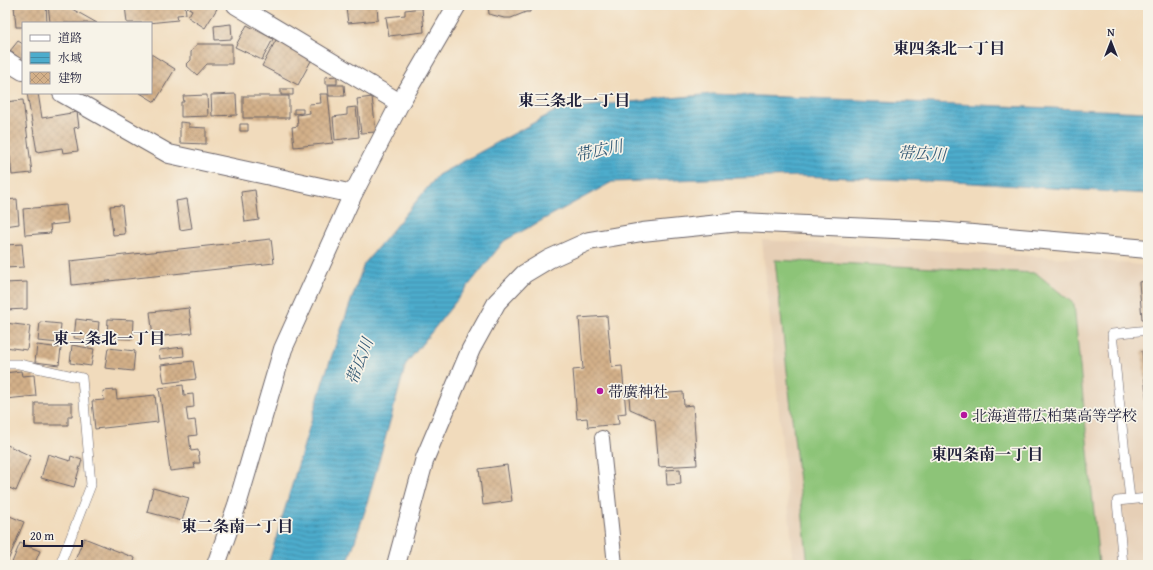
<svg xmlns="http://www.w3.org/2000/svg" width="1153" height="570" font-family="'Gentium Book Plus','Noto Serif JP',serif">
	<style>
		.built { fill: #e6cfb6 }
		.pitch { fill: #8dc478; stroke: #58735a }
		.water { fill: url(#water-rules); stroke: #386784 }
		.building { fill: url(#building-cross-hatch) }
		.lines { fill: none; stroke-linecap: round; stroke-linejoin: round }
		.service-casing { stroke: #6a6368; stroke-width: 10 }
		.pedestrian-casing { stroke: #6a6368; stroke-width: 16 }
		.minor-casing { stroke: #6a6368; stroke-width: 20 }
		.service { stroke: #fff; stroke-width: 9 }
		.pedestrian { stroke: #fff; stroke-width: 14 }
		.minor { stroke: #fff; stroke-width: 18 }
		.poi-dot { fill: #b5179e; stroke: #f7f3e8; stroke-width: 1.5 }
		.labels { text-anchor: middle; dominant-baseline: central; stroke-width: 3.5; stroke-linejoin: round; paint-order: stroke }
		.poi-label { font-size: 15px; fill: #22223b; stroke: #f7f3e8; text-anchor: start }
		.neighbourhood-label { font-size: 16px; font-weight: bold; fill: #22223b; stroke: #f7f3e8 }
		.water-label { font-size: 16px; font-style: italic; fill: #335975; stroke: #f7f3e8 }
	</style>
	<defs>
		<pattern id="water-rules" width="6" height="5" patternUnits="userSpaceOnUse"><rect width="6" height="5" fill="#4daccc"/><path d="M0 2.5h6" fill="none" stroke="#408ca7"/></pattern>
		<pattern id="building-cross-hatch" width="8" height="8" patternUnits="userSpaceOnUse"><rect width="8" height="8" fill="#d3b089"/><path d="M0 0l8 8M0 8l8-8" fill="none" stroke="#b59777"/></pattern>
	</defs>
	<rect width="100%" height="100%" fill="#f7f3e8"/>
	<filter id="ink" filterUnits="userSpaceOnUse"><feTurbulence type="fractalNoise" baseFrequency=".025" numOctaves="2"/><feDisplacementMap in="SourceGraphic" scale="8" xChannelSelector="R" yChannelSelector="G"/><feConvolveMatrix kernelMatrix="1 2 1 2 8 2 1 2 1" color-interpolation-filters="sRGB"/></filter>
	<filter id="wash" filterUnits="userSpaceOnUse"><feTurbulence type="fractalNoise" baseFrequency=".012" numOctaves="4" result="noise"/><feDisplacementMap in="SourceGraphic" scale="16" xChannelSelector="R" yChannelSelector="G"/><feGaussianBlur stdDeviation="0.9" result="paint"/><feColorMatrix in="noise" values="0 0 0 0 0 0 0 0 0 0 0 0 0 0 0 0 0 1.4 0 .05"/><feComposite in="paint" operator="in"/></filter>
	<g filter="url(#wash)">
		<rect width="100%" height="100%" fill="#f1dbbc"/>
		<path class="built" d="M762,240L1085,259L1148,266V565H794Z"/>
		<path class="pitch" d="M775,260L1036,273L1074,304L1099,565H808Z"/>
		<path class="water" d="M712,94L1148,112V194L955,182L800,176L612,182L504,241L406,364L365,511L347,565H268L324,378L364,264L438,175L559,109Z"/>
		<g id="blocks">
			<path class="building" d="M14,5H46L47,23H23V27H16Z
				M48,5H65L97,23H51L50,22Z
				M125,5H185L186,14L177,15L178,20L148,23H127Z
				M188,5H215L218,7L205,28L188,17L192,10L187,7Z
				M349,5H377L378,20L348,23L346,8H350Z
				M488,5H540L530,8V12H526L511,18H504L489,14Z
				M422,8L424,32L389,36L386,17L405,15V10Z
				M231,24L232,39L215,40L214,26Z
				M247,25L273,39L262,60L235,47Z
				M276,40L312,59L298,85L262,66Z
				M18,41L23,44L22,60L10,51Z
				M197,44H232V64H207L197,75L186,65L191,60V52Z
				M151,54L175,69L155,102L140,93H151Z
				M337,76V84H325V77Z
				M328,85H344L345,96H329Z
				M281,89H293V95H281Z
				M27,93H38L42,118L77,112L79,127L74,128L78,151L63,153L62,148L37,152Z
				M236,94L237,115L212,116L211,95Z
				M320,94H328L333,143L294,147L292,127L298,126L297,115L310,113L309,104L321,103Z
				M207,95L208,116L181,117V102H184L183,96Z
				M243,96H289V118H243Z
				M372,97L376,132L361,133L357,99Z
				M23,100L32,173L12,175L5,118V102Z
				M356,107L359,137L335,140L333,117L347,115V108Z
				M294,109H303V113L294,114Z
				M180,122L189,123V127L206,128V144L180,143Z
				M240,124H248V131H240Z
				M255,190L259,220L245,222L241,192Z
				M17,199L19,224L5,226V200Z
				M187,199L192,228L180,230L176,201Z
				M66,205L68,223L50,225L51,233L25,235L23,209Z
				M122,205L125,234L113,235L110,206Z
				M271,239L274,263L72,285L70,261Z
				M22,244L24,267L5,268V245Z
				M1148,281V319H1142L1139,282Z
				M27,282V309L5,310V283Z
				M189,308L192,333L153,337L150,312Z
				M607,316L612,367L622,366L626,413L618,414L619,424L588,427L587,418L577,419L573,370L583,369L579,318Z
				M76,319L99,322L97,342L74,338Z
				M108,319L134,320L133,339L107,338Z
				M40,322L61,324L59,343L38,341Z
				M5,323L30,326L27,350L5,347Z
				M37,345L61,348L59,365L35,362Z
				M72,345L94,349L91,366L70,363Z
				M183,347L184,356L160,359L159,350Z
				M108,348L135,351L133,371L105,368Z
				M1148,350V405H1147L1142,351Z
				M193,361L196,379L164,383L161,365Z
				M21,371L22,376L34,375L36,396L5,399V373Z
				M183,385L184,395L193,394L194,407L186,408L188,421L195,420L197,435L189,436L191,451L198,450L200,463H194L195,468L170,471L159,388Z
				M116,390L117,399L155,395L158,422L95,429L92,401L104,400L103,391Z
				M683,392L684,406L693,405L697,465L659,467L655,420L630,409L629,396Z
				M35,403H72V416H68V425H35Z
				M5,444L31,456L16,491L5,486Z
				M48,454L70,461L71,456L82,460L74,487L41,478Z
				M507,465L512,501L483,505L479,469Z
				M680,469L681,484L667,485L666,470Z
				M153,488L189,498L182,521L147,512Z
				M5,514L24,522L7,563H5Z
				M84,538L135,558L133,565H73Z
				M20,543L40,551L34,565H11Z"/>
		</g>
	</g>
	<g filter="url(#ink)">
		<use href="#blocks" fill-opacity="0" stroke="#6a6368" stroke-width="1"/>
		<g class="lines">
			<g class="service-casing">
				<path id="service" d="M5,364H19L82,378L91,485L60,565
					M1130,499L1112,334L1148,330
					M1123,565L1117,501L1148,498"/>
			</g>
			<g class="pedestrian-casing">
				<path id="pedestrian" d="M602,438L615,565"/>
			</g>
			<g class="minor-casing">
				<path id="minor" d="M236,5L400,103
					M5,60L23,71
					M62,93L169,154L353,194
					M216,565L237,505L283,349L353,194L400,103L457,5
					M396,565L425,458L471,349L497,302L524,274L549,259L589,241L642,232L739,222L938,231L1148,249"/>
			</g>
			<use href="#service" class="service"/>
			<use href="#pedestrian" class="pedestrian"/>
			<use href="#minor" class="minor"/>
		</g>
	</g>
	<g class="poi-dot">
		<circle cx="600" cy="391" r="4"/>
		<circle cx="964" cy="415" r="4"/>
	</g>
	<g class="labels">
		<g class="poi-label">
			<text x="608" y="391">帯廣神社</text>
			<text x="972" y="415">北海道帯広柏葉高等学校</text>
		</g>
		<g class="neighbourhood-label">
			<text x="949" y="48">東四条北一丁目</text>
			<text x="574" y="100">東三条北一丁目</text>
			<text x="109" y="338">東二条北一丁目</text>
			<text x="987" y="454">東四条南一丁目</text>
			<text x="237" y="526">東二条南一丁目</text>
		</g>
		<g class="water-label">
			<text transform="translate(599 150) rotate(-12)">帯広川</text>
			<text transform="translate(922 153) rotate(3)">帯広川</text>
			<text transform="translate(359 361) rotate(-69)">帯広川</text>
		</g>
	</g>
	<rect width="1153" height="570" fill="none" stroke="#f7f3e8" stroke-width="20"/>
	<rect x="22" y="22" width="130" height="72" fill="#f7f3e8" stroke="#a29fa3"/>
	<rect x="30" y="35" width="20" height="6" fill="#ffffff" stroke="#a29fa3"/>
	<text x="58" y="42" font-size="12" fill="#22223b">道路</text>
	<rect x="30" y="52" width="20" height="12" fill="url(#water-rules)" stroke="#a29fa3"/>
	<text x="58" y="62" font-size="12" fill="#22223b">水域</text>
	<rect x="30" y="72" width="20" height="12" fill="url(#building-cross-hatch)" stroke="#a29fa3"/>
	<text x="58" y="82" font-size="12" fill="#22223b">建物</text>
	<g transform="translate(1111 42)" stroke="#f7f3e8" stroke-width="3" paint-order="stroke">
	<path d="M0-3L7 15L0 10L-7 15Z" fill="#22223b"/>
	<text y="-6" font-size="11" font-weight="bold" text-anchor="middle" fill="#22223b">N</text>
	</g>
	<path d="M24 540v6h58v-6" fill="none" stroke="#22223b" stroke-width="2"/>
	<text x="30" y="540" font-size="12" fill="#22223b" stroke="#f7f3e8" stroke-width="3" paint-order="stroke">20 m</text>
</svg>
